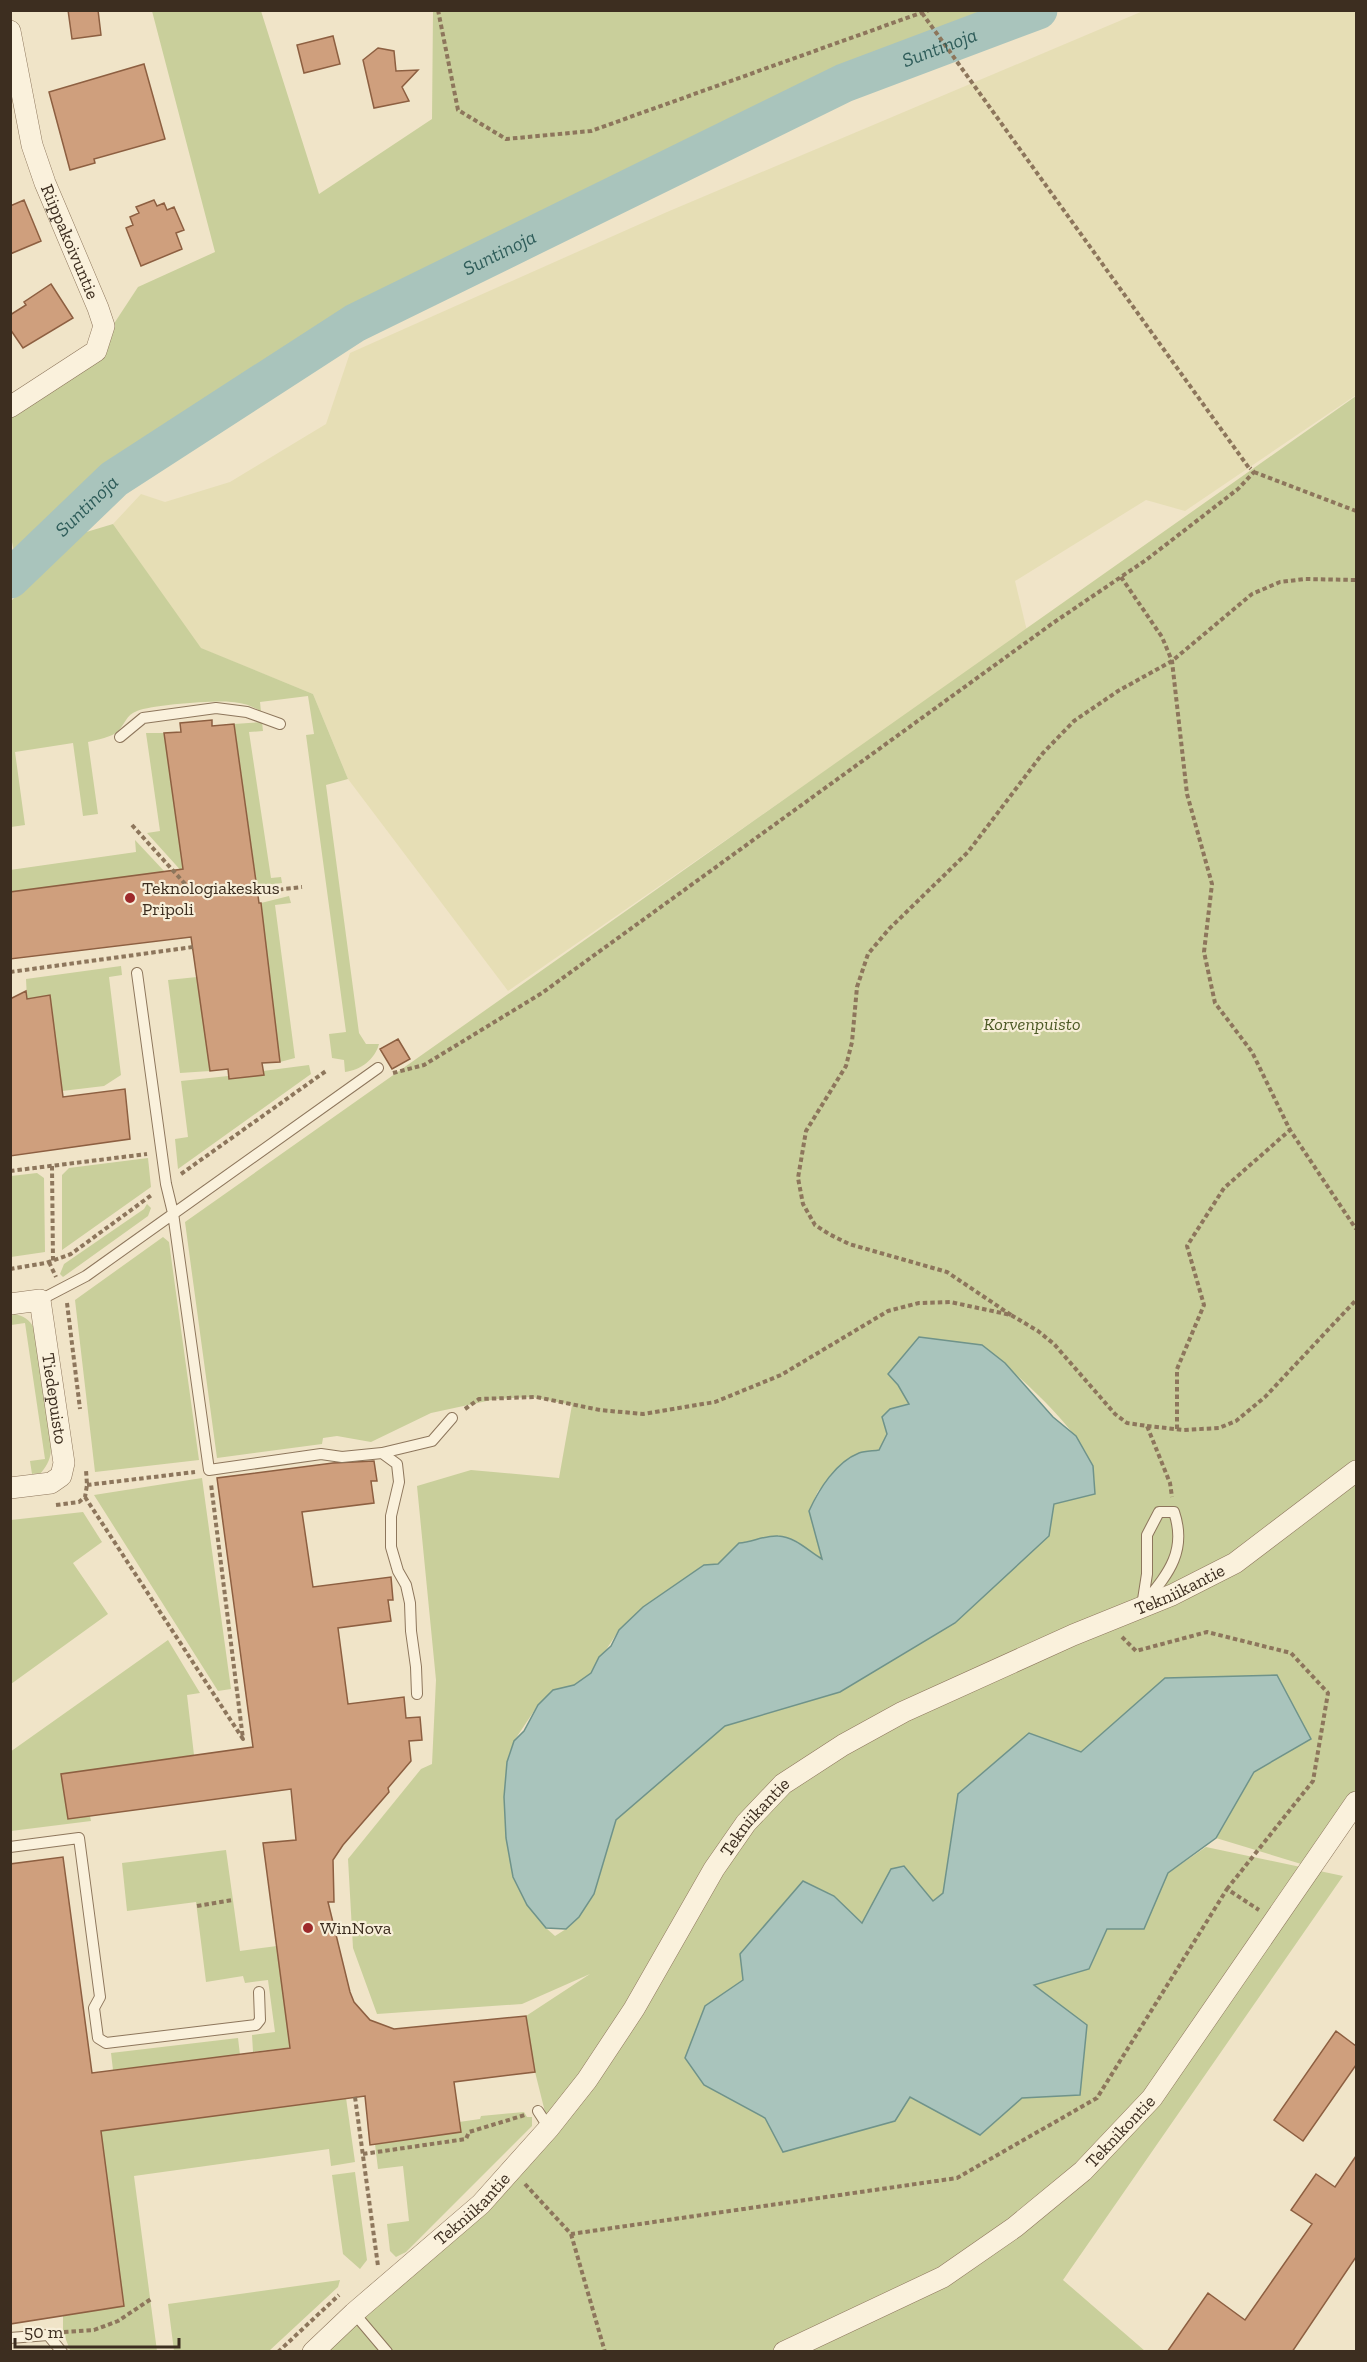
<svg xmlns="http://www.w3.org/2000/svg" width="1367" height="2362" font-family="'Zilla Slab',serif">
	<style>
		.farmland { fill: #e6deb5 }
		.green { fill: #c9cf9b; fill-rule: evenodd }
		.water { fill: #a9c4bc; stroke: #6f938a; stroke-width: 1.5 }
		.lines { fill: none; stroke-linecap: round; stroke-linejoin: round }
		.river { stroke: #a9c4bc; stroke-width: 39 }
		.building { fill: #cf9f7d; stroke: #8d5f41; stroke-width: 1.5 }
		.lane-casing { stroke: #8d765c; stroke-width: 12 }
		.street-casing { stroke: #8d765c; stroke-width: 22 }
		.path { stroke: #8d765c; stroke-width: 4; stroke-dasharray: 4.5 3; stroke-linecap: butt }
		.lane { stroke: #faf1dc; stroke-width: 10 }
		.street { stroke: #faf1dc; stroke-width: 21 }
		.poi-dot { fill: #9e2a2b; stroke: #f7eed8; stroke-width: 2 }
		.labels { text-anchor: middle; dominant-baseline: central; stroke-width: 4.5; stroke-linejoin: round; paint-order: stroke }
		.street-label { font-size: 18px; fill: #3d2e20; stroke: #f7eed8 }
		.poi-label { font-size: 18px; fill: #3d2e20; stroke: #f7eed8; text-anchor: start }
		.park-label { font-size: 18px; font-style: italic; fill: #4d5a26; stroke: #f7eed8 }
		.water-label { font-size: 20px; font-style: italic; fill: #2f5d5a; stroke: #f7eed8 }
	</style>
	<rect width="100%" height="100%" fill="#f0e4c8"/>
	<path class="farmland" d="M1143,11H1356V395L1185,511L1146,500L1015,581L1027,631L508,991L348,779L313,694L200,648L113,524L141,494L165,502L230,482L326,424L350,353L667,212Z"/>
	<path class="green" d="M152,11H261L319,194L432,119L433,11H1038L844,83L355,323L114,479L18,572L10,532V407L96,351L138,287L215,252Z
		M1356,396V1802L1311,1867L1216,1838L1254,1772L1311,1738L1166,1678L1081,1752L1029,1733L958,1793L943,1893L933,1902L904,1866L863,1923L834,1896L743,1980L705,2006L704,2085L765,2118L783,2152L895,2121L910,2097L981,2135L1022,2098L1080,2094L1034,1985L1089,1969L1107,1929H1144L1168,1873L1206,1847L1343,1876L1063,2280L1145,2351H316L549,2128L535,2072L526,2016L590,1974L522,2004L377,2014L353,1948L348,1859L421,1769L432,1764L436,1680L417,1486L471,1470L559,1478L572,1405L532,1397L496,1399L431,1413L371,1442L337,1436L323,1438L322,1444L217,1458L185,1222ZM982,1345C1014,1372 1079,1427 1092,1466C1095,1474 1094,1485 1095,1494L1054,1504L840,1692L725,1726L616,1820L594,1894L566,1929L555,1936L546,1928L506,1838L504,1797L507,1762L514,1741L538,1705L553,1690L574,1685L591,1673L619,1630L703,1565L718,1564L739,1543L777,1536L795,1540L822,1560L809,1511L818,1491L859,1453L879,1450L887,1434L890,1409L909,1404L898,1385L888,1374Z
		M113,524L201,648L313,694L348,779L326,785L359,1033L366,1044H379C375,1059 361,1070 345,1072L344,1060L332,1058L329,1034L346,1032L306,735L314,734L308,696L260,702L261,712C252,705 242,703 231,702C214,700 152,705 137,711C126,715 125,724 118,731C113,737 96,740 88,742L98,814L83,816L73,743L15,752L25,825L11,827V601L83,533Z
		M262,722L263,731L249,732L271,878L281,877L282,883L257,886L234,724Z
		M146,733H164L184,874L147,833L160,831Z
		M135,840L165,872L11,892L10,870L136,852Z
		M289,896L291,903L275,905L295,1058L280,1062L261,903Z
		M121,966L122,975L109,977L121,1075L104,1086L62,1091L50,995L27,999L26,979Z
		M197,977L210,1071L180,1073L168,980Z
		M309,1065L311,1074L178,1169L175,1139L188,1137L181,1081L228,1076L229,1079L263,1075V1071Z
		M148,1158L151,1187L62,1250V1175L69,1168Z
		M37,1173L44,1178L45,1252L11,1257V1176Z
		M147,1204L151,1208L148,1216L63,1277L60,1274L64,1264L144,1209Z
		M163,1237L169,1242L199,1460L95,1472L75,1300Z
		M14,1314C24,1316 29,1319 34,1328L51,1447C51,1458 48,1464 41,1473L32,1474L30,1461L45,1459L25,1323L11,1325L10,1317Z
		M202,1478L231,1689L218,1691L94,1495Z
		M83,1512L102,1542L73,1563L108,1614L11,1684V1520Z
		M168,1640L200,1693L187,1695L194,1755L62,1774L68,1818L90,1816L91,1821L11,1831L10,1752Z
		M226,1850L240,1951L277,1946L300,2046L253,2052L252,2035L275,2032L268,1980L245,1983L243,1976L206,1982L196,1902L127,1911L122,1863Z
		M238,2038L240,2055L113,2070L111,2053Z
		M346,2098L355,2162L331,2166L329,2149L134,2176L157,2351L70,2350L63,2332V2316L123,2306L101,2131Z
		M524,2112L527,2117H532V2126L406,2252L396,2257L390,2251L387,2224L409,2221L403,2166L378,2169L375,2144L459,2122L480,2119L481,2116Z
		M355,2172L367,2260L360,2269L343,2254L332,2175Z
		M340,2280L338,2287L269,2351H174L168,2304Z"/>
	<path class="water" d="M919,1337L982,1345L1005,1363L1053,1417L1076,1436L1093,1466L1095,1494L1054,1504L1049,1536L955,1623L840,1692L725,1726L616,1820L594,1894L579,1917L566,1929L546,1928L527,1905L513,1877L506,1838L504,1797L507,1762L514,1741L524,1731L538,1705L553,1690L574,1685L591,1673L599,1657L611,1646L619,1630L643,1607L704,1565L718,1564L739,1543C752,1542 766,1535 778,1536C796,1537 808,1551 822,1559L809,1511C819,1489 836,1462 859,1453C865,1451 873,1451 879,1450L887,1434L882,1417L890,1409L909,1404L898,1385L888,1374Z
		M1277,1675L1311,1739L1254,1772L1216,1838L1168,1873L1144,1929H1107L1089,1969L1034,1985L1087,2025L1080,2095L1022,2098L980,2135L910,2097L895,2121L783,2152L765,2118L704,2085L685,2058L705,2006L743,1980L740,1954L803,1881L834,1896L862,1923L891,1869L904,1866L933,1901L943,1893L958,1794L1029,1733L1081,1752L1165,1678Z"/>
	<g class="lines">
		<path class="river" id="s1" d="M10,579L114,479L355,323L844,83L1038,10"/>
	</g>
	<path class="building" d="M68,10H98L101,35L72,39Z
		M333,36L340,64L304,73L297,45Z
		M378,48L394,51L396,71L418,70L402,87L409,101L374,108L363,60Z
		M144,64L165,139L94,159L95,163L70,170L49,92Z
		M24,200L41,241L10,254V206Z
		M154,200L157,206L164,203L167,210L174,207L184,230L176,233L182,249L141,266L126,228L133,225L130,217L139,213L136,207Z
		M51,284L73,318L23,348L10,329V315L26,305L24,302Z
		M212,720V726L234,724L259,903H261L280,1062L262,1063L264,1075L229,1079L228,1069L210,1071L191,937L10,959V892L183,869L164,733L181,732L180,723Z
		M26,991L27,999L50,995L63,1097L125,1089L130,1139L10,1156V999Z
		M398,1039L410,1059L392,1069L380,1049Z
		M374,1461L377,1481H371L374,1503L302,1512L313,1587L391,1577L393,1600H388L391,1621L338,1628L348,1704L404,1697L406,1718L420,1717L422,1740L409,1741L411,1761L388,1788L389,1792L343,1845L333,1860L334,1902H328L350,1992L354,2002L370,2020L394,2029L526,2016L535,2072L454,2082L461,2132L370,2145L365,2096L101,2131L124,2306L10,2324V1864L63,1857L92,2073L290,2048L263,1843L296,1840L291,1789L68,1819L61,1774L253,1747L217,1478L333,1463Z
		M1336,2031L1356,2046V2065L1303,2141L1274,2120Z
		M1356,2156V2257L1292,2352H1167L1208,2293L1245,2320L1312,2224L1291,2210L1316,2174L1335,2187Z"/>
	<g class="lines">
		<g class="lane-casing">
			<path id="lane" d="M120,737L143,718L216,708L247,712L280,724
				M137,973L166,1184L173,1213L209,1470L321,1454L342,1457L382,1453L397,1464L399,1482L391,1516V1547L398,1571L406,1585L410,1603L411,1631L416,1667L417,1694
				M40,1300L86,1276L378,1068
				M382,1453L432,1441L452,1418
				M1159,1512H1174C1188,1553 1166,1576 1142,1606L1147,1574V1535Z
				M10,1847L79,1838L100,1997L94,2008L98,2038L106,2043L256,2025L260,2020L259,1992
				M538,2111L549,2128
				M354,2313L387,2352
				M10,2338L48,2335L62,2352"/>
		</g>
		<g class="street-casing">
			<g id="street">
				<path id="s2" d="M10,31L32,145L45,183L98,308L104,326L96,351L10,407"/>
				<path id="s3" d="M10,1304L40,1300L64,1463L61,1476L51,1483L10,1488"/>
				<path id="s4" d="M313,2352L354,2313L481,2204L549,2128L587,2080L634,2009L714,1869L746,1823L783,1784L843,1745L903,1712L1073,1635L1172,1595L1235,1563L1356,1471"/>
				<path id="s5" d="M784,2352L943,2277L1015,2227L1083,2171L1152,2098L1356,1802"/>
			</g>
		</g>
		<path class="path" d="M438,10L458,110L506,139L591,131L929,10
			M922,13L1249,468
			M1254,472L1356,511
			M1121,577L1162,637L1172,661L1187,794L1212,884L1204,952L1215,1003L1252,1052L1290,1130L1356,1229
			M132,825L186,885
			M249,893L302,887
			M10,972L193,947
			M393,1073L424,1065L542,993L1053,623L1146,560L1238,489L1254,472L1250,468
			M52,1166L53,1261
			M10,1171L147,1154
			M181,1174L326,1071
			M49,1262L56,1277
			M10,1269L46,1263L71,1254L153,1194
			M67,1303L80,1409
			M1011,1315L947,1272L849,1244L829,1234L815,1225L803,1204L798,1178L806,1131L846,1066L852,1042L857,987L868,954L889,929L968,852L1043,753L1074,721L1118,691L1172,661L1252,594L1280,582L1305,579L1356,580
			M465,1409L479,1399L536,1397L600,1410L643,1414L715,1402L781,1375L888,1311L919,1303L950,1302L1011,1315L1038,1331L1054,1344L1115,1414L1127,1423L1147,1426L1170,1483L1172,1497
			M1147,1426L1184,1430L1219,1428L1236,1421L1265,1397L1356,1300
			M1177,1429V1369L1204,1305L1187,1246L1224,1188L1290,1130
			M87,1485L195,1472
			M85,1497L243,1739L211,1484
			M56,1505L79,1502L85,1497L87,1485L86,1470
			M1122,1637L1136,1651L1207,1632L1291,1653L1328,1693L1313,1781L1227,1889
			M197,1906L233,1900
			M355,2097L378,2266
			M363,2154L466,2139L469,2132L525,2115
			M525,2184L571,2234L957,2178L1097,2098L1227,1889L1259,1910
			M571,2234L605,2352
			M64,2332L94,2330L118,2321L151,2299
			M278,2352L339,2295"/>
		<use href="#lane" class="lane"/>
		<use href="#street" class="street"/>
	</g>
	<g class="poi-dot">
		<circle cx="130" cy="898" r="6"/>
		<circle cx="308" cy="1928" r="6"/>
	</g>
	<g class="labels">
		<g class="street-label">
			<text stroke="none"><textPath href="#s2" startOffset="220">Riippakoivuntie</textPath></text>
			<text stroke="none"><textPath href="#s3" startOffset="130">Tiedepuisto</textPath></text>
			<text stroke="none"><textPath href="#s4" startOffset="1186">Tekniikantie</textPath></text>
			<text stroke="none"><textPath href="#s4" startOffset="700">Tekniikantie</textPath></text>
			<text stroke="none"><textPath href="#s5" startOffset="406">Teknikontie</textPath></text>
			<text stroke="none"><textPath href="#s4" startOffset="214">Tekniikantie</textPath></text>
		</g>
		<g class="poi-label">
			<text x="142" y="888">Teknologiakeskus<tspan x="142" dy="21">Pripoli</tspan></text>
			<text x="320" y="1928">WinNova</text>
		</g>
		<g class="park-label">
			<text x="1032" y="1024">Korvenpuisto</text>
		</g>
		<g class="water-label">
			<text stroke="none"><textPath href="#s1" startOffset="1078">Suntinoja</textPath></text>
			<text stroke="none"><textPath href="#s1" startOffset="592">Suntinoja</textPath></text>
			<text stroke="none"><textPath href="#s1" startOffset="106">Suntinoja</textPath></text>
		</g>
	</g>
	<rect width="1367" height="2362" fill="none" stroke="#3d2e20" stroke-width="24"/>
	<path d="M15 2338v9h164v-9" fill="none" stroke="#3d2e20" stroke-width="3"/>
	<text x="24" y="2338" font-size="18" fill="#3d2e20" stroke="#f7eed8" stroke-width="4.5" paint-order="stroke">50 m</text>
</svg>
